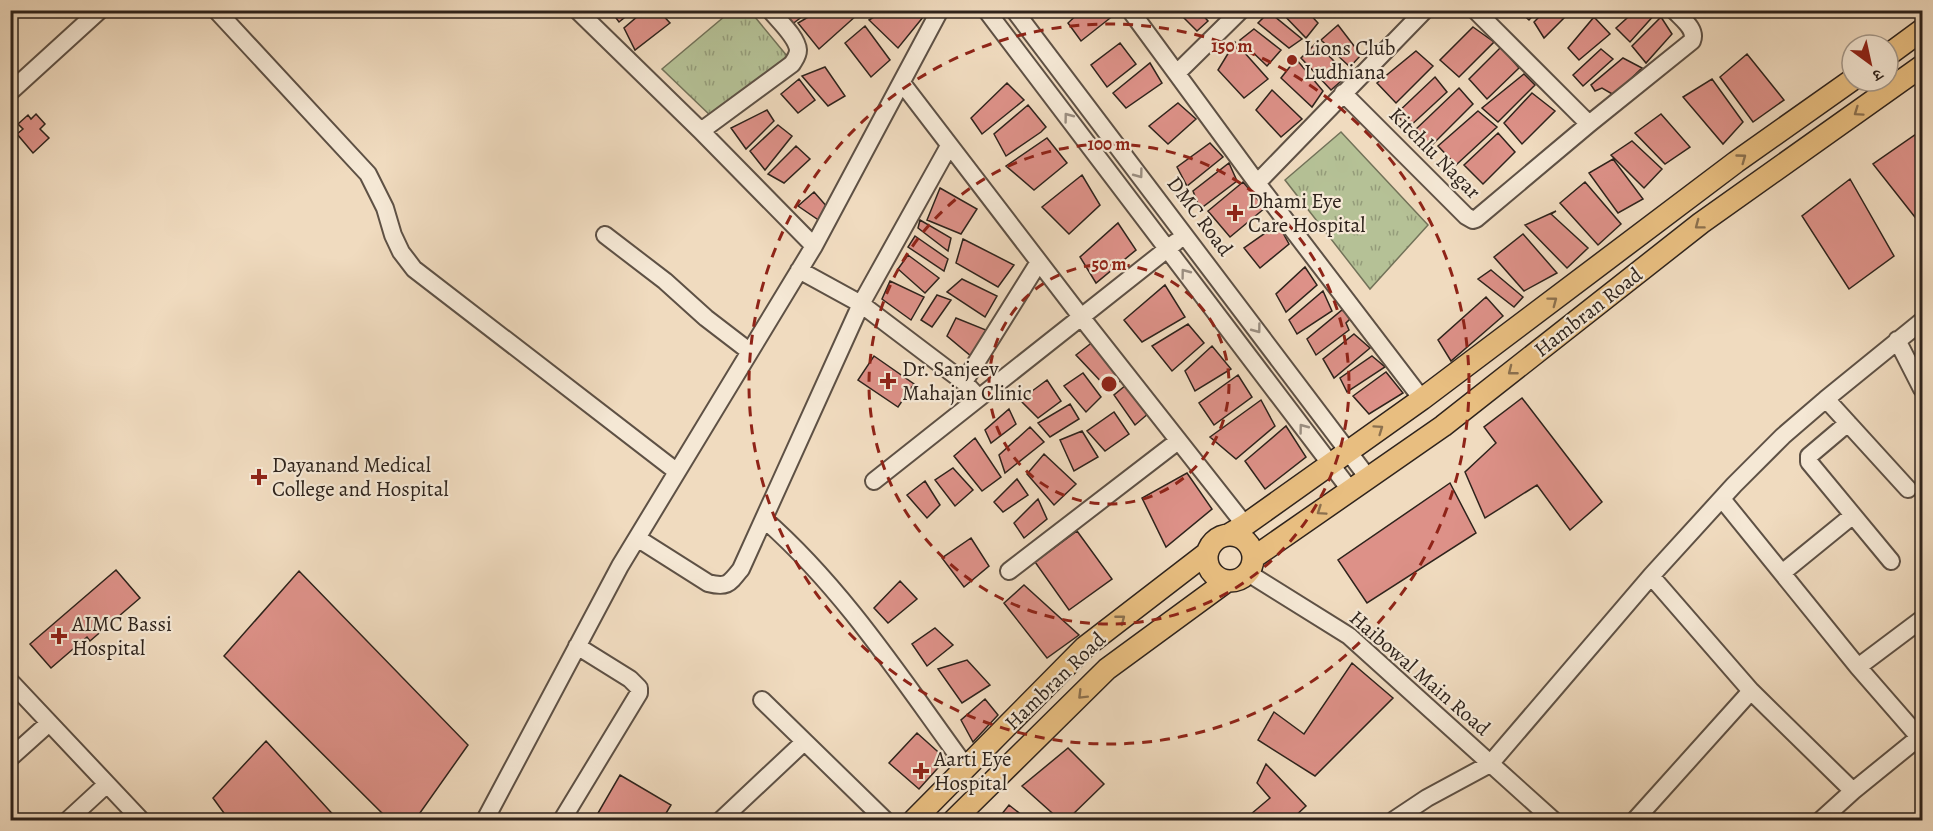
<svg xmlns="http://www.w3.org/2000/svg" width="1933" height="831" font-family="Alegreya,'Noto Serif Devanagari',serif">
	<style>
		.park { fill: url(#park-tufts); stroke: #727259; stroke-width: 1.5 }
		.building { fill: #dd9188; stroke: #2e231c; stroke-width: 1.5 }
		.lines { fill: none; stroke-linecap: round; stroke-linejoin: round }
		.minor-casing { stroke: #5e5145; stroke-width: 20 }
		.major-casing { stroke: #2e231c; stroke-width: 24 }
		.minor { stroke: #f5e8d5; stroke-width: 16 }
		.major { stroke: #e8be80; stroke-width: 21 }
		.oneway { stroke: #8b704e }
		.oneway2 { stroke: #9b8f82 }
		.ring { fill: none; stroke: #8f2418; stroke-width: 3; stroke-dasharray: 10 8 }
		.poi-dot { fill: #8f2418; stroke: #f5e8d5; stroke-width: 2 }
		.labels { text-anchor: middle; dominant-baseline: central; stroke-width: 4.5; stroke-linejoin: round; paint-order: stroke }
		.poi-label { font-size: 21px; fill: #2e231c; stroke: #f5e8d5; text-anchor: start }
		.street-label { font-size: 21px; fill: #2e231c; stroke: #f5e8d5 }
		.centre { fill: #8f2418; stroke: #f5e8d5; stroke-width: 3 }
		.ring-label { font-size: 18px; text-anchor: middle; font-weight: bold; fill: #8f2418; stroke: #f5e8d5; stroke-width: 4.5; stroke-linejoin: round; paint-order: stroke }
	</style>
	<defs>
		<pattern id="park-tufts" width="24" height="20" patternUnits="userSpaceOnUse" patternTransform="scale(1.5)"><rect width="24" height="20" fill="#b5c196"/><path d="M3 7l-1-3M5 7V3M7 7l1-3M15 17l-1-3M17 17v-4M19 17l1-3" fill="none" stroke="#949c7a"/></pattern>
	</defs>
	<rect width="100%" height="100%" fill="#f0dbbf"/>
	<filter id="stains"><feTurbulence type="fractalNoise" baseFrequency=".00333" numOctaves="4"/><feColorMatrix values="0 0 0 0 .2 0 0 0 0 .09 0 0 0 0 .02 0 0 0 .5 -.17"/></filter>
	<radialGradient id="worn" r=".72"><stop offset=".6" stop-color="#630" stop-opacity="0"/><stop offset="1" stop-color="#630" stop-opacity=".3"/></radialGradient>
	<path class="park" d="M731,11H750L787,56L713,118L662,69Z
		M1341,132L1428,225L1370,289L1285,180Z"/>
	<path class="building" d="M610,10H634L619,22Z
		M645,10H658L670,23L635,50L624,28Z
		M781,10H811L791,25Z
		M820,10H853L857,15L819,49L798,23Z
		M885,10H927L928,11L898,48L869,20Z
		M1082,10H1110L1114,15L1081,41L1068,23Z
		M1176,10H1198L1208,21L1197,31Z
		M1279,10H1306L1318,23L1306,38Z
		M1518,10H1538L1529,20Z
		M1546,10H1572L1544,38L1534,22Z
		M1636,10H1655L1656,13L1630,42L1616,28Z
		M1269,12L1302,39L1289,48L1258,23Z
		M1594,17L1610,34L1579,60L1568,48Z
		M1661,17L1672,34L1646,63L1632,46Z
		M1338,25L1361,55L1350,67L1321,40Z
		M865,26L890,60L871,77L845,43Z
		M1473,27L1494,42L1459,77L1440,60Z
		M1254,29L1281,50L1267,66L1240,40Z
		M1235,42L1268,79L1244,98L1218,70Z
		M1120,43L1136,64L1107,87L1091,65Z
		M1316,43L1348,75L1331,90L1301,58Z
		M1501,47L1519,68L1487,99L1469,79Z
		M1601,49L1613,59L1583,86L1573,75Z
		M1416,51L1433,66L1396,103L1377,83Z
		M1747,54L1784,100L1753,122L1720,77Z
		M1623,58L1642,68L1614,95L1602,88L1595,91L1591,85Z
		M1296,59L1323,91L1312,107L1281,78Z
		M1150,63L1162,83L1126,108L1113,93Z
		M825,67L845,96L828,106L802,76Z
		M1524,74L1535,85L1498,122L1482,108Z
		M1435,77L1447,92L1408,128L1396,114Z
		M799,79L815,100L798,113L781,94Z
		M1712,79L1743,122L1723,144L1683,97Z
		M1007,83L1024,100L982,134L971,118Z
		M1459,88L1473,104L1429,148L1414,131Z
		M1272,90L1302,119L1281,137L1256,110Z
		M1532,93L1555,111L1522,144L1504,123Z
		M1178,103L1196,119L1168,144L1149,126Z
		M1028,105L1046,127L1041,132L1006,156L994,134Z
		M767,110L774,121L746,149L731,128Z
		M1478,111L1497,127L1456,165L1438,146Z
		M36,114L45,124L40,129L49,138L33,153L17,134L23,129L18,124L28,115L31,119Z
		M1661,114L1690,147L1665,164L1635,133Z
		M778,125L792,136L765,170L750,151Z
		M1922,130V226L1873,164Z
		M1498,133L1515,152L1483,184L1464,165Z
		M1047,138L1067,163L1034,190L1006,166Z
		M1632,141L1662,169L1644,188L1611,155Z
		M1210,143L1223,157L1187,186L1177,167Z
		M796,146L810,159L784,183L768,174Z
		M1613,159L1643,199L1618,213L1589,173Z
		M1229,163L1237,181L1200,209L1193,191Z
		M1082,175L1100,205L1069,234L1042,207Z
		M1850,179L1894,256L1849,289L1802,216Z
		M1243,182L1265,208L1230,237L1208,211Z
		M1585,182L1621,224L1598,245L1560,203Z
		M940,188L977,209L961,234L927,220Z
		M814,192L829,209L820,221L798,206Z
		M1556,211L1551,214L1588,248L1567,268L1525,225Z
		M920,220L951,238L948,251L918,228Z
		M1118,223L1136,250L1096,283L1080,257Z
		M1278,224L1289,244L1260,268L1244,248Z
		M1523,234L1557,273L1524,291L1494,257Z
		M915,236L948,259L944,271L908,247Z
		M963,239L1014,265L998,287L956,263Z
		M908,255L939,278L925,293L898,269Z
		M1305,267L1317,285L1286,312L1276,294Z
		M1491,270L1523,297L1514,307L1478,279Z
		M962,279L997,296L985,317L947,292Z
		M890,281L924,297L911,320L882,299Z
		M1165,285L1185,317L1142,342L1124,320Z
		M1323,291L1332,311L1297,334L1289,320Z
		M937,295L951,300L932,327L921,320Z
		M1486,297L1503,316L1451,361L1438,340Z
		M1342,310L1353,316L1346,323L1349,330L1316,355L1307,339Z
		M956,318L986,330L971,356L947,336Z
		M1188,324L1204,343L1172,371L1152,346Z
		M1354,334L1370,348L1334,378L1323,359Z
		M1094,341L1123,379L1108,389L1076,355Z
		M1212,346L1231,369L1195,391L1185,371Z
		M874,356L914,384L898,407L858,380Z
		M1372,356L1385,367L1347,392L1340,378Z
		M1386,372L1403,393L1369,414L1353,396Z
		M1083,373L1101,397L1086,412L1064,386Z
		M1238,375L1252,397L1214,425L1199,403Z
		M1047,380L1061,401L1038,418L1020,400Z
		M1126,385L1149,413L1135,425L1114,395Z
		M1522,398L1602,502L1570,530L1537,485L1485,518L1465,472L1496,443L1484,427Z
		M1261,400L1275,426L1236,459L1210,437Z
		M1070,404L1079,419L1050,437L1038,423Z
		M1009,409L1016,424L991,443L985,430Z
		M1114,412L1129,434L1105,451L1087,431Z
		M1286,426L1306,457L1265,489L1245,461Z
		M1030,427L1044,442L1005,473L999,455Z
		M1082,431L1098,457L1074,471L1060,440Z
		M975,438L1001,477L982,491L954,456Z
		M1044,454L1076,484L1054,505L1027,474Z
		M953,468L973,490L955,506L935,480Z
		M1187,473L1212,509L1166,547L1142,498Z
		M1017,479L1028,495L1003,512L994,502Z
		M925,481L940,505L927,518L907,495Z
		M1450,483L1476,533L1367,603L1338,560Z
		M1038,499L1047,519L1024,538L1014,523Z
		M1077,531L1112,579L1069,610L1035,562Z
		M971,538L989,566L964,587L942,558Z
		M116,570L140,598L90,641L87,637L51,668L30,644Z
		M299,571L468,745L415,820H389L224,656Z
		M900,581L917,599L888,623L874,608Z
		M1024,585L1079,635L1047,658L1004,603Z
		M935,628L953,645L927,666L912,644Z
		M967,660L990,685L962,703L938,669Z
		M1352,663L1393,698L1315,776L1258,740L1274,712L1304,734Z
		M985,699L998,715L973,742L961,720Z
		M917,733L946,759L919,789L889,763Z
		M266,741L338,820H229L213,798Z
		M1068,748L1104,784L1067,820H1060L1022,786Z
		M1266,764L1306,806L1291,820H1244L1270,798L1257,783Z
		M620,775L671,805L662,820H594Z
		M1009,805L1028,820H997Z"/>
	<g class="lines">
		<g class="minor-casing">
			<path id="minor" d="M216,10L368,174L385,208L393,235L401,252L414,269L676,471
				M577,10L701,131L814,246
				M986,10L1351,491
				M1014,10L1369,479
				M1130,10L1257,183L1422,399
				M1475,10L1589,124
				M1177,73L1241,10
				M902,83L1082,318L1245,525
				M10,92L100,10
				M1343,93L1466,216L1473,220L1476,219L1589,124L1692,41C1697,29 1682,19 1674,10
				M701,131L792,64C795,59 798,56 798,50C797,37 779,21 770,10
				M1257,183L1425,10
				M605,235L665,281L706,318L749,351
				M799,270L861,304L964,382L979,398
				M1897,340L1922,389
				M964,382L1039,262
				M1826,399L1908,489
				M1848,423L1809,456V462L1891,561
				M874,481L1176,242
				M1722,499L1858,667L1919,737
				M764,519C844,589 903,681 966,767
				M637,538L708,583C727,588 729,584 741,569L861,304L949,146
				M1009,571L1178,441
				M1248,573L1349,636L1553,820
				M1782,573L1852,516
				M1651,576L1751,691L1853,791
				M1858,667L1922,619
				M10,681L141,820
				M762,700L885,820
				M10,758L49,723
				M68,820L107,784
				M485,820L620,566L814,246L940,10
				M562,820L639,693V688L630,679L577,646
				M721,820L804,742
				M1394,820L1427,798L1490,764L1651,576L1734,485L1783,436L1826,399L1922,321
				M1635,820L1751,691
				M1821,820L1853,791L1922,735"/>
		</g>
		<g class="major-casing">
			<path id="major" d="M1888,55L1922,30
				M1207 558a23 23 0 1 1 46 0a23 23 0 1 1-46 0Z
				M1228,535L1245,525L1422,399L1736,162L1852,80
				M1253,558L1443,426L1701,223L1922,66
				M914,820L1085,647L1207,553
				M954,820L1107,669L1227,581"/>
		</g>
		<use href="#minor" class="minor"/>
		<use href="#major" class="major"/>
	</g>
	<defs><path id="oneway-chevron" d="M-2-3.5L2.5 0L-2 3.5" fill="none" stroke-width="1.6" stroke-linecap="round" stroke-linejoin="round" transform="scale(1.5)"/></defs>
	<g class="oneway">
		<use href="#oneway-chevron" transform="translate(1858 112) rotate(145)"/>
		<use href="#oneway-chevron" transform="translate(1742 158) rotate(-36)"/>
		<use href="#oneway-chevron" transform="translate(1699 225) rotate(143)"/>
		<use href="#oneway-chevron" transform="translate(1553 301) rotate(-37)"/>
		<use href="#oneway-chevron" transform="translate(1512 371) rotate(142)"/>
		<use href="#oneway-chevron" transform="translate(1379 429) rotate(-35)"/>
		<use href="#oneway-chevron" transform="translate(1321 511) rotate(146)"/>
		<use href="#oneway-chevron" transform="translate(1121 619) rotate(-38)"/>
		<use href="#oneway-chevron" transform="translate(1082 695) rotate(135)"/>
	</g>
	<g class="oneway2">
		<use href="#oneway-chevron" transform="translate(1068 117) rotate(-127)"/>
		<use href="#oneway-chevron" transform="translate(1139 174) rotate(53)"/>
		<use href="#oneway-chevron" transform="translate(1185 273) rotate(-127)"/>
		<use href="#oneway-chevron" transform="translate(1257 329) rotate(53)"/>
		<use href="#oneway-chevron" transform="translate(1303 428) rotate(-127)"/>
	</g>
	<g class="ring">
		<circle cx="1109" cy="384" r="120"/>
		<circle cx="1109" cy="384" r="240"/>
		<circle cx="1109" cy="384" r="360"/>
	</g>
	<g class="poi-dot">
		<circle cx="1292" cy="60" r="6"/>
		<path d="M1232 204h6v6h6v6h-6v6h-6v-6h-6v-6h6z"/>
		<path d="M885 372h6v6h6v6h-6v6h-6v-6h-6v-6h6z"/>
		<path d="M256 468h6v6h6v6h-6v6h-6v-6h-6v-6h6z"/>
		<path d="M56 627h6v6h6v6h-6v6h-6v-6h-6v-6h6z"/>
		<path d="M918 762h6v6h6v6h-6v6h-6v-6h-6v-6h6z"/>
	</g>
	<g class="labels">
		<g class="poi-label">
			<text x="1304" y="48">Lions Club<tspan x="1304" dy="24">Ludhiana</tspan></text>
			<text x="1248" y="201">Dhami Eye<tspan x="1248" dy="24">Care Hospital</tspan></text>
			<text x="902" y="369">Dr. Sanjeev<tspan x="902" dy="24">Mahajan Clinic</tspan></text>
			<text x="272" y="465">Dayanand Medical<tspan x="272" dy="24">College and Hospital</tspan></text>
			<text x="72" y="624">AIMC Bassi<tspan x="72" dy="24">Hospital</tspan></text>
			<text x="934" y="759">Aarti Eye<tspan x="934" dy="24">Hospital</tspan></text>
		</g>
		<g class="street-label">
			<text transform="translate(1435 153) rotate(45)">Kitchlu Nagar</text>
			<text transform="translate(1200 216) rotate(53)">DMC Road</text>
			<text transform="translate(1588 312) rotate(-38)">Hambran Road</text>
			<text transform="translate(1420 673) rotate(41)">Haibowal Main Road</text>
			<text transform="translate(1055 681) rotate(-44)">Hambran Road</text>
		</g>
	</g>
	<circle cx="1109" cy="384" r="9" class="centre"/>
	<g class="ring-label">
		<text x="1232" y="52">150 m</text>
		<text x="1109" y="150">100 m</text>
		<text x="1109" y="270">50 m</text>
	</g>
	<rect width="1933" height="831" fill="none" stroke="#f0dbbf" stroke-width="36"/>
	<rect x="12" y="12" width="1909" height="807" fill="none" stroke="#2e231c" stroke-width="3"/>
	<rect x="18" y="18" width="1897" height="795" fill="none" stroke="#2e231c" stroke-width="1.5"/>
	<g transform="translate(1870 63) rotate(147)"><circle r="28" fill="#f5e8d5" stroke="#a5998b" stroke-width="1.5"/>
	<path d="M0-4.5L10 22L0 15L-10 22Z" fill="#8f2418"/>
	<text y="-9" font-size="16" font-weight="bold" text-anchor="middle" fill="#2e231c">उ</text>
	</g>
	<rect width="100%" height="100%" filter="url(#stains)"/>
	<rect width="100%" height="100%" fill="url(#worn)"/>
</svg>
